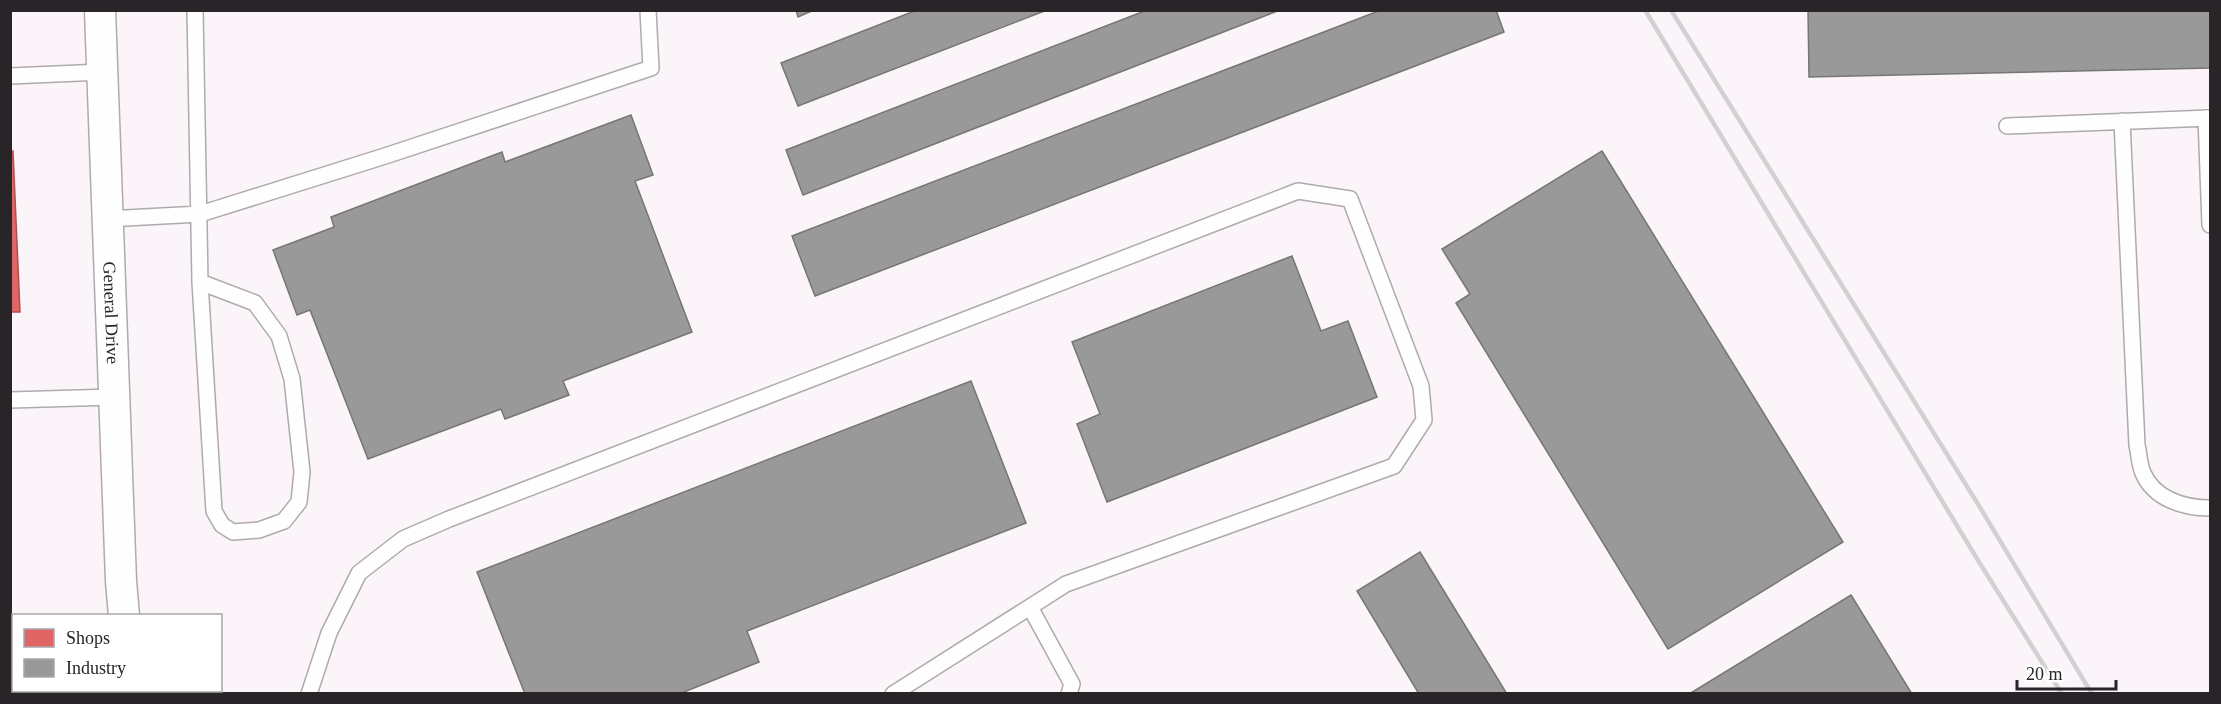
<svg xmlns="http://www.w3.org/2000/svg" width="2221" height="704" font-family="'Times New Roman',serif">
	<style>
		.shops { fill: #e06666; stroke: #a95253; stroke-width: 1.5 }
		.industry { fill: #999; stroke: #777677; stroke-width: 1.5 }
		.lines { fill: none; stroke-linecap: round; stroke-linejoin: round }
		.service-casing { stroke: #aeaaae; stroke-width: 18 }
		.minor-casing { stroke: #aeaaae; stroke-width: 33 }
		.service { stroke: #fefefe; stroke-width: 15 }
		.minor { stroke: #fefefe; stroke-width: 30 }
		.rail { stroke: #d2d0d2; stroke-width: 4.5 }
		.labels { text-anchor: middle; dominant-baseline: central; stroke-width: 6; stroke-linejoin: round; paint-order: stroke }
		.street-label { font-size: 18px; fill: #292428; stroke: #fff }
	</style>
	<rect width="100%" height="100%" fill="#fbf5fa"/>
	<path class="shops" d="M13,151L20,312H10V152Z"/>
	<path class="industry" d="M796,10H814L798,17Z
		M917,10H1047L798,106L781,63Z
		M1147,10H1280L803,195L786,150Z
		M1381,10H1496L1504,32L815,296L792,236Z
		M1808,10H2210V68L1809,77Z
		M631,115L653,175L635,181L692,332L563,381L569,395L505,419L501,409L368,459L310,310L297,315L273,250L334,227L331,217L502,152L505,162Z
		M1602,151L1843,542L1668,649L1456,303L1470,294L1442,249Z
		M1292,256L1321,331L1348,321L1377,397L1107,502L1077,424L1100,414L1072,342Z
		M971,381L1026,523L747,631L759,662L679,694H525L477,572Z
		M1420,552L1507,694H1419L1357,591Z
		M1851,595L1912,694H1689Z"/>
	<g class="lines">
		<g class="service-casing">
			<path id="service" d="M195,10L200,282L214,511L222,525L233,532L259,530L284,521L299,502L302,472L292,379L279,336L255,303L200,282
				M10,76L102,72
				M2206,118L2210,225
				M2122,121L2137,445C2139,453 2139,464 2143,473C2154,499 2184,508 2210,508
				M2007,126L2210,118
				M107,219L200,214L385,156L651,68L648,10
				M10,400L114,397
				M1030,607L1072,684L1069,694
				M309,694L329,633L359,573L403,539L449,519L1298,191L1350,199L1421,386L1424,420L1394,466L1066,584L893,694"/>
		</g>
		<g class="minor-casing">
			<g id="minor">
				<path id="s1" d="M100,10L121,581L124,616"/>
				<path d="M137,690L138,694"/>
			</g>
		</g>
		<use href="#service" class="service"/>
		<use href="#minor" class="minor"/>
		<path class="rail" d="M1645,10L1979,562L2062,694
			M1671,10L1981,509L2092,694"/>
	</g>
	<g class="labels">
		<g class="street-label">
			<text stroke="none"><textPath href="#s1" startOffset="303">General Drive</textPath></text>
		</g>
	</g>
	<rect width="2221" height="704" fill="none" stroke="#292428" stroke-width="24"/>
	<rect x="12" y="614" width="210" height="78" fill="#ffffff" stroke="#a9a7a9" stroke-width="1.5"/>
	<rect x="24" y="629" width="30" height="18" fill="#e06666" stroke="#a9a7a9" stroke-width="1.5"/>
	<text x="66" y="644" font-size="18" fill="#292428">Shops</text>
	<rect x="24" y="659" width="30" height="18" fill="#999999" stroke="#a9a7a9" stroke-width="1.5"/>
	<text x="66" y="674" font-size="18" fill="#292428">Industry</text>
	<path d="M2017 680v9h99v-9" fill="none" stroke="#292428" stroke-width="3"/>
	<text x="2026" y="680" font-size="18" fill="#292428" stroke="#ffffff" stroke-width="4.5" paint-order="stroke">20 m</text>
</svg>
